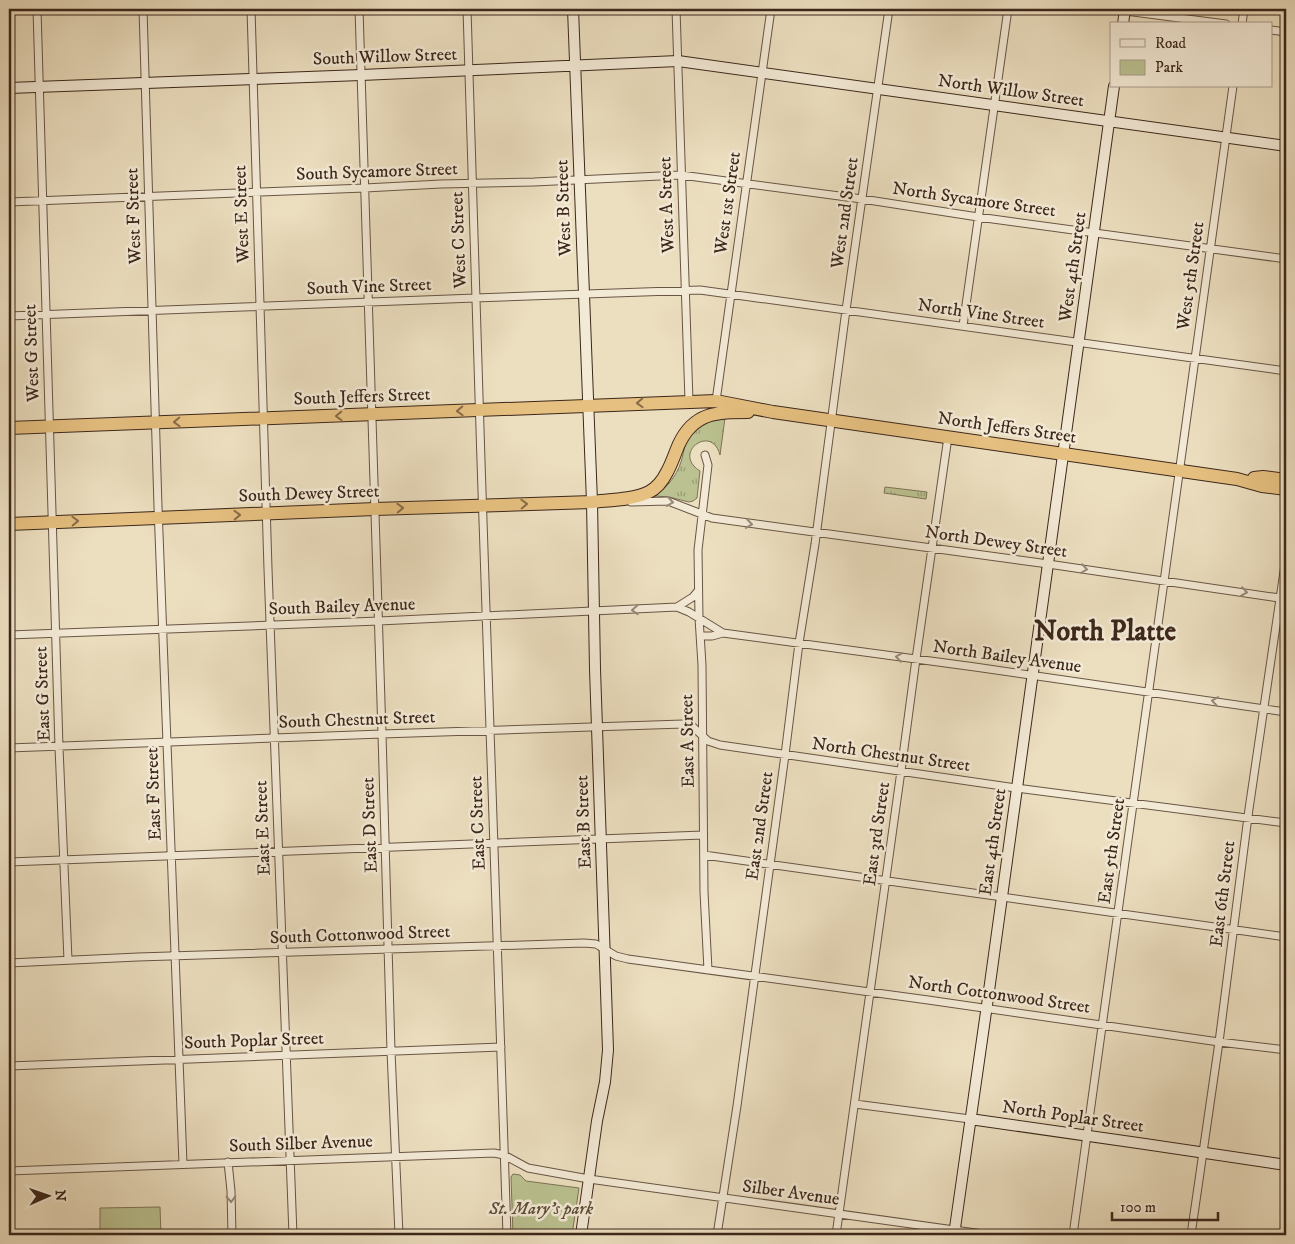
<svg xmlns="http://www.w3.org/2000/svg" width="1295" height="1244" font-family="'IM FELL DW Pica',serif">
	<style>
		.grass { fill: url(#grass-tufts); stroke: #7c7456 }
		.green { fill: #bbc190; stroke: #7c7456 }
		.lines { fill: none; stroke-linecap: round; stroke-linejoin: round }
		.street-casing { stroke: #685544; stroke-width: 9 }
		.secondary-casing { stroke: #3c271b; stroke-width: 12 }
		.highway-casing { stroke: #3c271b; stroke-width: 14 }
		.street { stroke: #f3ead6; stroke-width: 7 }
		.secondary { stroke: #f3ead6; stroke-width: 10 }
		.highway { stroke: #e6c080; stroke-width: 12 }
		.oneway { stroke: #886c48 }
		.oneway2 { stroke: #988878 }
		.labels { text-anchor: middle; dominant-baseline: central; stroke-width: 5; stroke-linejoin: round; paint-order: stroke }
		.street-label { font-size: 18px; fill: #3c271b; stroke: #f3ead6 }
		.park-label { font-size: 18px; font-style: italic; fill: #5c4e38; stroke: #f3ead6 }
		.town-label { font-size: 28px; font-weight: bold; fill: #3c271b; stroke: #f3ead6 }
	</style>
	<defs>
		<pattern id="grass-tufts" width="24" height="20" patternUnits="userSpaceOnUse" patternTransform="scale(1.25)"><rect width="24" height="20" fill="#bbc190"/><path d="M3 7l-1-3M5 7V3M7 7l1-3M15 17l-1-3M17 17v-4M19 17l1-3" fill="none" stroke="#999d75"/></pattern>
	</defs>
	<rect width="100%" height="100%" fill="#ecdfc0"/>
	<filter id="stains"><feTurbulence type="fractalNoise" baseFrequency=".004" numOctaves="4"/><feColorMatrix values="0 0 0 0 .2 0 0 0 0 .09 0 0 0 0 .02 0 0 0 .5 -.17"/></filter>
	<radialGradient id="worn" r=".72"><stop offset=".6" stop-color="#630" stop-opacity="0"/><stop offset="1" stop-color="#630" stop-opacity=".3"/></radialGradient>
	<path class="grass" d="M717,418H725L720,455C712,423 671,453 700,471L697,498L693,501L689,502L669,497L655,496C667,487 676,477 681,462C683,456 684,448 686,443C692,430 706,424 717,418Z
		M885,487L927,492L926,499L884,493Z"/>
	<path class="green" d="M513,1174L520,1175L526,1181L579,1188L572,1235H513L511,1177Z
		M160,1207L161,1235H100V1208Z"/>
	<g class="lines">
		<g class="street-casing">
			<path id="street" d="M37,9L59,747L68,960
				M143,9L158,507L183,1164
				M251,9L268,569L293,1235
				M359,9L382,734L391,1051L399,1235
				M467,9L481,461L507,1235
				M676,9L689,401
				M1110,9L1226,24
				M1242,24L1244,9
				M1271,30L1286,32
				M9,202L365,188L441,184L534,182L681,175L862,199L978,217L1286,259
				M9,316L475,298L700,290L1286,371
				M963,326L1008,9
				M716,401L771,9
				M705,455L708,465L698,550L699,618L702,665L704,892L708,970
				M631,502L668,501L712,518L1048,564L1286,599
				M677,607L693,597L698,591
				M9,635L379,621L677,607L689,612L723,633L975,667L1286,712
				M701,636H712L723,633
				M9,748L382,734L683,724L692,726L708,741L720,745L1016,788L1286,823
				M704,855L1286,937
				M9,862L703,835
				M9,963L138,957L584,943L596,944L616,956L628,959L928,1000L1219,1042L1286,1050
				M9,1066L501,1047
				M855,1104L970,1119
				M228,1162L231,1191L232,1235
				M9,1171L494,1153L504,1155L528,1168L589,1179L990,1235
				M717,1235L737,1106L785,755L799,643L815,544L846,310L889,9
				M836,1235L901,771L916,659L948,437
				M1073,1235L1233,86
				M1191,1235L1219,1042L1249,809L1286,558"/>
		</g>
		<g class="secondary-casing">
			<path id="secondary" d="M573,9L592,502L595,669L608,1050L605,1082L597,1121L581,1235
				M1123,24L1125,9
				M9,88L361,75L678,61L1286,146
				M970,1119L1145,1144L1286,1165
				M954,1235L988,998L1114,86"/>
		</g>
		<g class="highway-casing">
			<path id="highway" d="M9,428L716,401L773,412L1237,479L1262,486L1286,489
				M1254,478L1263,477L1286,480
				M9,524L375,509L592,502C609,500 633,500 649,492C657,488 663,480 667,472C672,463 675,453 679,444C694,412 717,412 748,412"/>
		</g>
		<use href="#street" class="street"/>
		<use href="#secondary" class="secondary"/>
		<use href="#highway" class="highway"/>
	</g>
	<defs><path id="oneway-chevron" d="M-2-3.5L2.5 0L-2 3.5" fill="none" stroke-width="1.6" stroke-linecap="round" stroke-linejoin="round" transform="scale(1.25)"/></defs>
	<g class="oneway">
		<use href="#oneway-chevron" transform="translate(640 403) rotate(178)"/>
		<use href="#oneway-chevron" transform="translate(460 411) rotate(178)"/>
		<use href="#oneway-chevron" transform="translate(339 416) rotate(178)"/>
		<use href="#oneway-chevron" transform="translate(177 422) rotate(178)"/>
		<use href="#oneway-chevron" transform="translate(524 504) rotate(-2)"/>
		<use href="#oneway-chevron" transform="translate(400 508) rotate(-2)"/>
		<use href="#oneway-chevron" transform="translate(237 515) rotate(-2)"/>
		<use href="#oneway-chevron" transform="translate(75 521) rotate(-2)"/>
	</g>
	<g class="oneway2">
		<use href="#oneway-chevron" transform="translate(670 502) rotate(9)"/>
		<use href="#oneway-chevron" transform="translate(749 524) rotate(8)"/>
		<use href="#oneway-chevron" transform="translate(1084 569) rotate(8)"/>
		<use href="#oneway-chevron" transform="translate(1244 592) rotate(8)"/>
		<use href="#oneway-chevron" transform="translate(635 610) rotate(177)"/>
		<use href="#oneway-chevron" transform="translate(899 657) rotate(-172)"/>
		<use href="#oneway-chevron" transform="translate(1215 701) rotate(-172)"/>
		<use href="#oneway-chevron" transform="translate(231 1199) rotate(89)"/>
	</g>
	<g class="labels">
		<g class="street-label">
			<text transform="translate(385 57) rotate(-2)">South Willow Street</text>
			<text transform="translate(1011 91) rotate(8)">North Willow Street</text>
			<text transform="translate(377 172) rotate(-2)">South Sycamore Street</text>
			<text transform="translate(974 200) rotate(8)">North Sycamore Street</text>
			<text transform="translate(728 203) rotate(-82)">West 1st Street</text>
			<text transform="translate(667 205) rotate(-92)">West A Street</text>
			<text transform="translate(564 208) rotate(-92)">West B Street</text>
			<text transform="translate(845 213) rotate(-82)">West 2nd Street</text>
			<text transform="translate(242 214) rotate(-92)">West E Street</text>
			<text transform="translate(134 216) rotate(-92)">West F Street</text>
			<text transform="translate(459 240) rotate(-92)">West C Street</text>
			<text transform="translate(1073 267) rotate(-82)">West 4th Street</text>
			<text transform="translate(1191 276) rotate(-82)">West 5th Street</text>
			<text transform="translate(369 287) rotate(-2)">South Vine Street</text>
			<text transform="translate(981 314) rotate(8)">North Vine Street</text>
			<text transform="translate(32 353) rotate(-92)">West G Street</text>
			<text transform="translate(362 397) rotate(-2)">South Jeffers Street</text>
			<text transform="translate(1007 428) rotate(8)">North Jeffers Street</text>
			<text transform="translate(309 494) rotate(-2)">South Dewey Street</text>
			<text transform="translate(996 542) rotate(8)">North Dewey Street</text>
			<text transform="translate(342 607) rotate(-2)">South Bailey Avenue</text>
			<text transform="translate(1007 657) rotate(8)">North Bailey Avenue</text>
			<text transform="translate(43 694) rotate(-92)">East G Street</text>
			<text transform="translate(357 720) rotate(-2)">South Chestnut Street</text>
			<text transform="translate(688 741) rotate(-91)">East A Street</text>
			<text transform="translate(891 755) rotate(8)">North Chestnut Street</text>
			<text transform="translate(154 794) rotate(-92)">East F Street</text>
			<text transform="translate(584 822) rotate(-92)">East B Street</text>
			<text transform="translate(478 823) rotate(-92)">East C Street</text>
			<text transform="translate(370 825) rotate(-92)">East D Street</text>
			<text transform="translate(760 826) rotate(-82)">East 2nd Street</text>
			<text transform="translate(263 828) rotate(-92)">East E Street</text>
			<text transform="translate(877 834) rotate(-82)">East 3rd Street</text>
			<text transform="translate(993 842) rotate(-82)">East 4th Street</text>
			<text transform="translate(1112 851) rotate(-82)">East 5th Street</text>
			<text transform="translate(1223 894) rotate(-83)">East 6th Street</text>
			<text transform="translate(360 935) rotate(-2)">South Cottonwood Street</text>
			<text transform="translate(999 995) rotate(8)">North Cottonwood Street</text>
			<text transform="translate(254 1041) rotate(-2)">South Poplar Street</text>
			<text transform="translate(1073 1117) rotate(8)">North Poplar Street</text>
			<text transform="translate(301 1144) rotate(-2)">South Silber Avenue</text>
			<text transform="translate(791 1193) rotate(8)">Silber Avenue</text>
		</g>
		<g class="park-label">
			<text x="541" y="1209">St. Mary's park</text>
		</g>
		<g class="town-label">
			<text x="1105" y="631">North Platte</text>
		</g>
	</g>
	<rect width="1295" height="1244" fill="none" stroke="#ecdfc0" stroke-width="30"/>
	<rect x="10" y="10" width="1275" height="1224" fill="none" stroke="#3c271b" stroke-width="2.5"/>
	<rect x="15" y="15" width="1265" height="1214" fill="none" stroke="#3c271b"/>
	<rect x="1110" y="22" width="162" height="65" fill="#f3ead6" stroke="#aa9c8b"/>
	<rect x="1120" y="39" width="25" height="8" fill="#f3ead6" stroke="#aa9c8b"/>
	<text x="1155" y="48" font-size="15" fill="#3c271b">Road</text>
	<rect x="1120" y="60" width="25" height="15" fill="#bbc190" stroke="#aa9c8b"/>
	<text x="1155" y="72" font-size="15" fill="#3c271b">Park</text>
	<g transform="translate(48 1196) rotate(88)" stroke="#f3ead6" stroke-width="4" paint-order="stroke">
	<path d="M0-4L9 19L0 12L-9 19Z" fill="#3c271b"/>
	<text y="-8" font-size="14" font-weight="bold" text-anchor="middle" fill="#3c271b">N</text>
	</g>
	<path d="M1112 1212v8h106v-8" fill="none" stroke="#3c271b" stroke-width="2.5"/>
	<text x="1120" y="1212" font-size="15" fill="#3c271b" stroke="#f3ead6" stroke-width="4" paint-order="stroke">100 m</text>
	<rect width="100%" height="100%" filter="url(#stains)"/>
	<rect width="100%" height="100%" fill="url(#worn)"/>
</svg>
